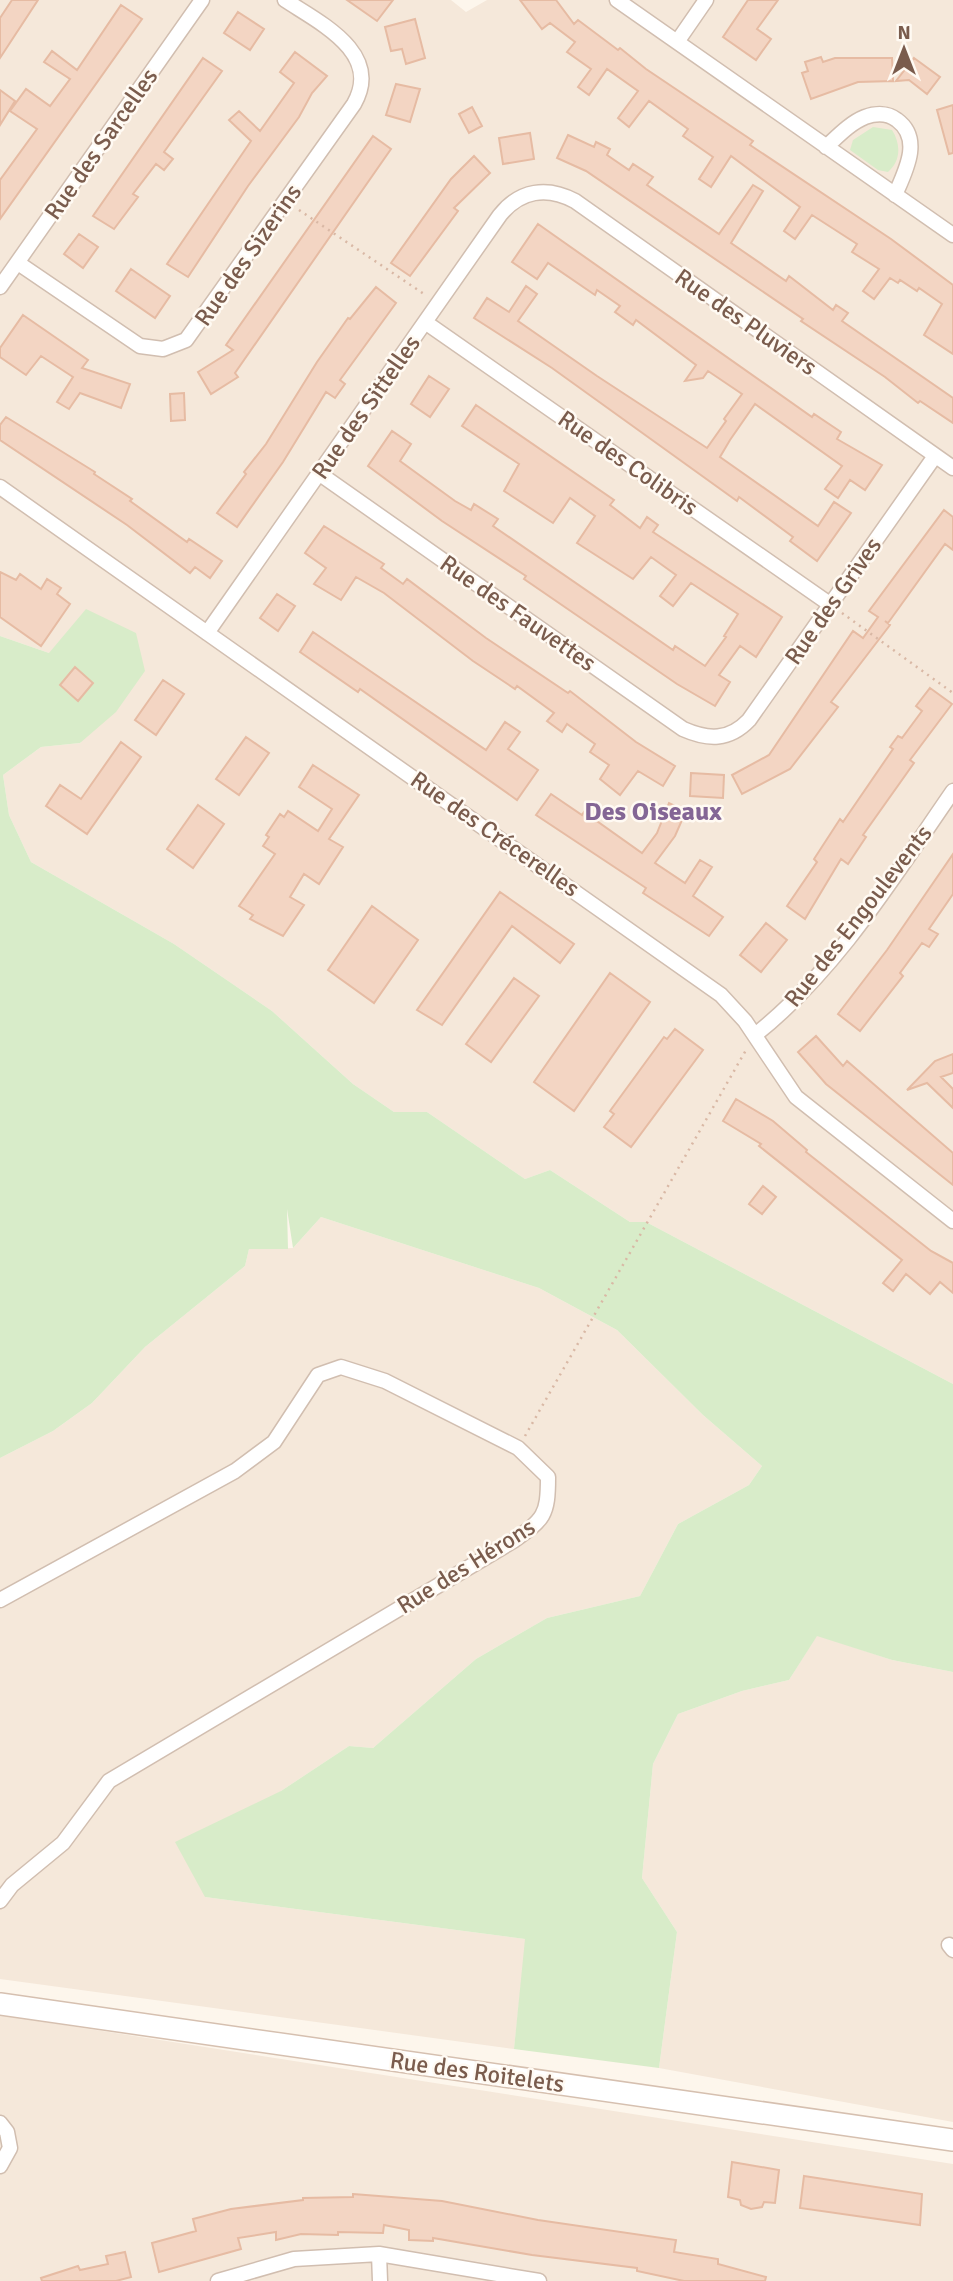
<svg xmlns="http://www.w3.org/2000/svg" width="953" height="2281" font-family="Signika,sans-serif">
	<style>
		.residential { fill: #f5e8da }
		.green { fill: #d8ecc9 }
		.building { fill: #f3d5c3; stroke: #e6bba3; stroke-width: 2 }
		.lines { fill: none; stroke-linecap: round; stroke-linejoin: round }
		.street-casing { stroke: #d1beb0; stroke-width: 17 }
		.secondary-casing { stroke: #d6c0b0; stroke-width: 24 }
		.path { stroke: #d9b8a5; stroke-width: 2.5; stroke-dasharray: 2 5; stroke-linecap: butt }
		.street { stroke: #fff; stroke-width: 14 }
		.secondary { stroke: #fff; stroke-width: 21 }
		.labels { text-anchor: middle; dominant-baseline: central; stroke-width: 5; stroke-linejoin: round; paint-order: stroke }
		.street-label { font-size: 24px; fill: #7a5c4d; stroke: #fffaf3 }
		.neighbourhood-label { font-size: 26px; font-weight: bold; fill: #846695; stroke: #fffaf3 }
	</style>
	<rect width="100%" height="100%" fill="#fdf6ec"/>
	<path class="residential" d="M0,0H451L466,12L487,0H953V1384L646,1222H630L550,1170L525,1179L427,1112H394L353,1084L272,1011L174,944L31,862L9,815L3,775L41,747L81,743L49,653L0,636Z
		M321,1217L539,1288L617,1330L703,1415L762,1466L749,1485L678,1524L640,1596L547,1618L476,1659L373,1748L349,1746L281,1791L205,1897L526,1939L514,2049L0,1979V1458L53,1431L92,1403L145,1347L245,1266L249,1249L293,1248Z
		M817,1635L892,1660L953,1672V2122L659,2068L677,1932L642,1878L653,1764L678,1714L742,1691L789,1680Z
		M0,2015L953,2164V2281H0Z"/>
	<path class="green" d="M873,127L892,130C901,144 901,161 888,172L878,170L850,150L853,140Z
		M86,609L136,633L145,671L116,712L80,743L41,747L3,775L9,815L31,862L174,944L272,1011L353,1084L394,1112H427L525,1179L550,1170L630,1222H646L953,1384V1672L892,1660L817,1636L789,1680L742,1691L678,1714L653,1764L642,1878L677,1932L659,2068L514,2049L525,1939L205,1897L175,1842L281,1791L349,1746L373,1748L476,1659L547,1618L640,1596L678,1524L749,1485L762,1466L703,1415L617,1330L539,1288L321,1217L293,1248L287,1209L288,1249H249L245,1266L145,1347L92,1403L53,1431L0,1458V636L49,653Z"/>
	<path class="building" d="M12,0H38L0,58V18Z
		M347,0H393L377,21Z
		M520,0H556L574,24L578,20L618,50L620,48L646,69L753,141L750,145L891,239L953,285V354L924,335L942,304L919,288L917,291L900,280L898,283L890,278L874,299L863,291L879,269L852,252L857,244L812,215L795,239L784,231L800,207L731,156L711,187L699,179L713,157L683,136L688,129L649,101L629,127L618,118L638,91L607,69L589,95L578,87L591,69L567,52L575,42L550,23L542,29Z
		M748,0H778L757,29L771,39L756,60L723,37Z
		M121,5L142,19L0,219V180L37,129L10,111L26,89L50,106L70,79L44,62L52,51L77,70Z
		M238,12L264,29L250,50L224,33Z
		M415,19L425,58L406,64L402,49L391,51L385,27Z
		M295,52L327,76L312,93L299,117L248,186L188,277L167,264L251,141L229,120L239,111L260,131L294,83L280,72Z
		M821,57L823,62L835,58H892L893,81L858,82L811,99L802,73L808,71L805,62Z
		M203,58L222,71L164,152L173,159L164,170L156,164L133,194L138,197L114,229L93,216Z
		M914,58L940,77L927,94L909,80L896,81Z
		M396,84L420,89L410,122L386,115Z
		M0,90L15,101L0,125Z
		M953,105V153L949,154L937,110Z
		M472,107L482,126L469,133L459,114Z
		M530,133L534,159L503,164L499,138Z
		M568,135L594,147L596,142L610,149L607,155L629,170L633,164L653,177L647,185L719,234L753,185L763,191L731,243L786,281L789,276L833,310L836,305L848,313L842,321L953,398V423L920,401L918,403L885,377L801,321L803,319L586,171L557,158Z
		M373,136L391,149L235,373L238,377L211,394L198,372L233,350L226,345Z
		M474,156L490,173L454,208L458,211L410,276L391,263L451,179Z
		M538,224L812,417L814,414L841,432L837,439L882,465L865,490L850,480L838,498L825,489L842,466L755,404L730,440L720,457L818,526L834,502L851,513L817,561L790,541L793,537L739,497L737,501L552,368L474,318L487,298L509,312L526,286L537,294L518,321L597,376L707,448L726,421L724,419L742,394L708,371L703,378L685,381L696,365L636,320L633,325L615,312L620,306L597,290L595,295L548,263L537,279L512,262Z
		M79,234L98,247L83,268L64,254Z
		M131,269L170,296L155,318L116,291Z
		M376,287L396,303L340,380L345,384L335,398L326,392L283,462L237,527L217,513L246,474L244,472L266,444L317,362L348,318L350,319Z
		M23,315L88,360L82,368L130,384L121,408L80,393L69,409L57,402L73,377L41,356L26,375L0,357V348Z
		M429,376L449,389L430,417L411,404Z
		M184,393L185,420L171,421L170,394Z
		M476,405L614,500L610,505L640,528L647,517L658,525L653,532L782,617L756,657L740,646L719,675L730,682L715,706L677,684L524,579L526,576L442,521L368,466L392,431L411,444L400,461L455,501L471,510L474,504L498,519L493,526L673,650L675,646L705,666L726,637L724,636L738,614L691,583L673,606L660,596L676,575L651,557L633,579L577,543L595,516L570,498L553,523L504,491L519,464L462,426Z
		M6,417L95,472L94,474L132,499L130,501L187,542L189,539L222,561L210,578L195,567L190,573L127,525L0,440V425Z
		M944,510L953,517V550L945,544L888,623L885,621L890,625L831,702L838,707L790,769L742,794L732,775L769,755L853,631L863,638L878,617L869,611Z
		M324,526L384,564L381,568L403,584L407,579L486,638L568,693L570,691L636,742L675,766L663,786L638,771L620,795L600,779L609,765L590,752L595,744L567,724L562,732L547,721L554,713L517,686L515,689L473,661L384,593L356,577L341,600L314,584L326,568L305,553Z
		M0,572L16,580L20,574L41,589L47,579L61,588L57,594L70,604L41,646L0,617Z
		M277,594L295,606L278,631L260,618Z
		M313,632L486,750L505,722L520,732L508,749L538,770L517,800L360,689L358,692L300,652Z
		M75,667L93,683L78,701L60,685Z
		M163,680L184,694L156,735L135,720Z
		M930,688L952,704L910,760L914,763L863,835L866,837L848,864L841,859L805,919L787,906L817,862L814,859L840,819L843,822L893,749L890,747L898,736L902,738L922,711L916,706Z
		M246,737L269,753L239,795L216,779Z
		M121,742L141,757L87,834L46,806L60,785L81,799Z
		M313,765L359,795L329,839L343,847L319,884L304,874L290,897L304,905L283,936L250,919L253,915L239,906L275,854L263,846L269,837L266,835L280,814L284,817L288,811L318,831L332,809L299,787Z
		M691,773L724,775L723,798L690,796Z
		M551,794L582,815L584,812L642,853L657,833L669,803L686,811L675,836L655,863L685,883L700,860L712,867L693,896L723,917L709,936L643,893L646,888L536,815Z
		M198,805L224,824L193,868L167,849Z
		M953,854V894L929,929L938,934L929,947L922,943L900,973L903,976L860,1031L838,1014L887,950Z
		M500,892L574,944L560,963L512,926L442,1025L417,1010Z
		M372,906L418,940L374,1003L328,970Z
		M766,923L787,940L761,972L740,955Z
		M610,973L650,1002L574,1111L534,1082Z
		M514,978L539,996L491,1062L466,1044Z
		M675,1029L703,1050L631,1147L604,1127L614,1114L610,1111L664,1037L667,1039Z
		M816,1036L843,1066L847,1061L953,1153V1185L826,1084L798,1052Z
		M953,1054V1073L941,1077L953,1089V1108L927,1083L907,1090L935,1061Z
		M736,1099L773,1121L807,1150L806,1152L931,1251L953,1263V1293L940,1282L930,1294L906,1274L893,1291L883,1283L902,1260L759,1146L761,1144L723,1121Z
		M763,1186L776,1197L762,1214L749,1204Z
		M732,2162L779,2170L775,2203L764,2202L762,2207L751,2209L741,2205L740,2200L728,2197Z
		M804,2176L922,2194L920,2225L800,2208Z
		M353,2194L442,2201L538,2220L676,2240L674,2252L718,2259V2264L766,2277L765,2281H684L637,2271V2268L532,2255L433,2238V2241L409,2240V2230L384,2225L383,2233L338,2232V2235L301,2234L276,2240V2232L238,2238L241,2249L159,2272L152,2243L196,2231L193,2219L231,2209L303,2200V2198L353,2197Z
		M125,2252L131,2277L116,2281H42L41,2278L78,2266L80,2270L108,2264L106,2256Z"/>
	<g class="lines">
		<g class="street-casing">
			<path id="street" d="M617,0L953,235
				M677,42L706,0
				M826,147C838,136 850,123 865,117C876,113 888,113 897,120C923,139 905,172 895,195
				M18,263L140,346L163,349L186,340L354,104C383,53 320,23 285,0
				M0,287L202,0
				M425,322L831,605
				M320,474L683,729C708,740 729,741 749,720L935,456
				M0,487L721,995L745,1021L796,1097L953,1221
				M207,633L500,215C520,190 547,186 575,201L953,468
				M755,1035C837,970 894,876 953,791
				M0,1600L235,1471L274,1442L318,1375L341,1367L385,1381L518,1448L548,1477C548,1516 544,1519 513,1541L109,1781L63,1843L12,1885L0,1901
				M949,1945L953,1950
				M0,2123L7,2132L10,2148L0,2166
				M379,2254L380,2281
				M218,2281L294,2259L379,2254L539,2281"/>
		</g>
		<g class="secondary-casing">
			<path id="secondary" d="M0,2004L953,2140"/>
		</g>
		<path class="path" d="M299,210L424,294
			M842,613L953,693
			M525,1436L746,1050"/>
		<use href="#street" class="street"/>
		<use href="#secondary" class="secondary"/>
	</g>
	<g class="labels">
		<g class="street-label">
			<text transform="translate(101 144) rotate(-55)">Rue des Sarcelles</text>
			<text transform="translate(248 255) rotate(-55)">Rue des Sizerins</text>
			<text transform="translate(746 322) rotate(35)">Rue des Pluviers</text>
			<text transform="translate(366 407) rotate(-55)">Rue des Sittelles</text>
			<text transform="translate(628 463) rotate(35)">Rue des Colibris</text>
			<text transform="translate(833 601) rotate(-55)">Rue des Grives</text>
			<text transform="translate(518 613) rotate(35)">Rue des Fauvettes</text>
			<text transform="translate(495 834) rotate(35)">Rue des Crécerelles</text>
			<text transform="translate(858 916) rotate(-52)">Rue des Engoulevents</text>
			<text transform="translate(466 1566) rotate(-32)">Rue des Hérons</text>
			<text transform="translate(477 2072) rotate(8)">Rue des Roitelets</text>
		</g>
		<g class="neighbourhood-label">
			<text x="653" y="812">Des Oiseaux</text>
		</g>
	</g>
	<g transform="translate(904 49)" stroke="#fffaf3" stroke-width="5" paint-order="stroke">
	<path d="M0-5L12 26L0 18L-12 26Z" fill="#7a5c4d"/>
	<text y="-10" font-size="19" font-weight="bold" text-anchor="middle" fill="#7a5c4d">N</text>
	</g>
</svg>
